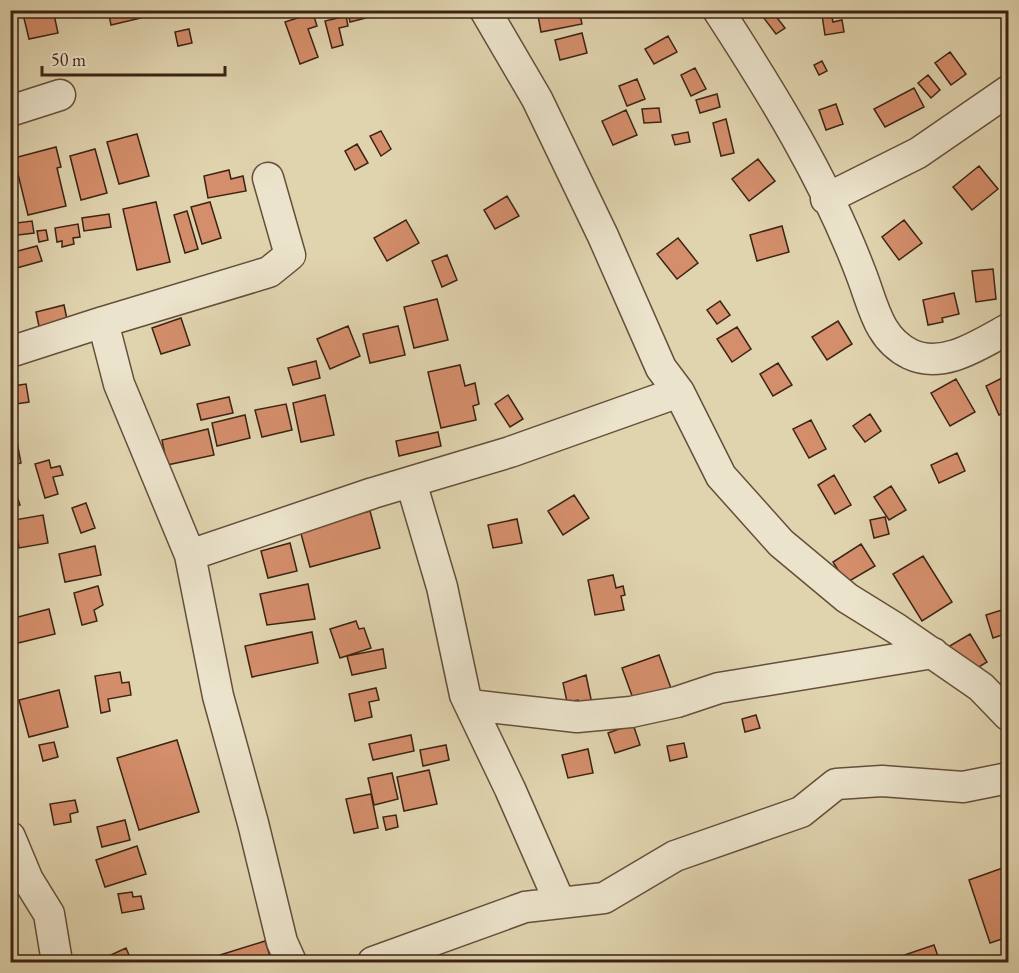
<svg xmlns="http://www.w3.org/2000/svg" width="1019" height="973" font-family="'EB Garamond',serif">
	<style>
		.building { fill: #d48e6b; stroke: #3c2314; stroke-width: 1.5 }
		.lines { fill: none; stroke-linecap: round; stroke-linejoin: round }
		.minor-casing { stroke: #654f3b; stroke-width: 33 }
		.minor { stroke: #ebe3cb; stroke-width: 30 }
	</style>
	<rect width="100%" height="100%" fill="#e0d4af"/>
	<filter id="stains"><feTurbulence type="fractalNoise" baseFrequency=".00333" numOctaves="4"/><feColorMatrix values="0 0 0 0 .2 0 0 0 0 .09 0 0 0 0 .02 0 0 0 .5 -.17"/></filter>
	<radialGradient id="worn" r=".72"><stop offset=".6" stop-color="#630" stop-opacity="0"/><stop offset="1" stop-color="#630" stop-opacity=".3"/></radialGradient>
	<path class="building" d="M22,10H53L58,33L29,39Z
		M108,10H140L141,18L111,25Z
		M367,10L365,11L366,18L350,22L348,12Z
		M537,10H579L582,24L541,32Z
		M763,10H771L785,28L776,34L760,13Z
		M313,13L317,26L308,29L318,57L300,64L285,22Z
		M831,13L833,22L842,20L844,32L825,35L822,15Z
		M346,16L348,26L339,28L343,45L332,48L325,21Z
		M189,29L192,43L178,46L175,32Z
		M582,33L587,53L560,60L555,40Z
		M668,36L677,52L654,64L645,49Z
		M950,52L966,74L951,85L935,63Z
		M822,61L827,71L819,75L814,65Z
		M695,68L706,89L691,96L681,75Z
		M928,75L940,90L931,98L918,83Z
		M637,79L645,99L627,106L619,86Z
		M914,88L924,107L885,127L874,109Z
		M717,94L720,107L700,113L696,100Z
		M836,104L843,124L826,130L819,110Z
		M659,108L661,122L644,123L642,109Z
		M626,110L637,135L613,145L602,121Z
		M726,119L734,153L721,156L713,123Z
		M381,131L391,149L381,156L370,136Z
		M688,132L690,142L675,145L672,135Z
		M137,134L149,176L119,184L107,142Z
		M357,144L368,163L355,170L345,151Z
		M56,147L61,167L57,168L66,206L28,215L14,158Z
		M95,149L107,193L81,200L70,156Z
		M758,159L775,181L749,201L732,179Z
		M979,166L998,189L972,210L953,187Z
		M229,170L231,179L243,176L246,191L208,198L204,176Z
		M507,196L519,216L495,229L484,210Z
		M156,202L170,262L137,270L123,209Z
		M210,202L221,238L202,244L191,207Z
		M15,210L17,223L32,221L34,233L10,236V211Z
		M187,211L198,249L185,253L174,215Z
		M109,214L111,227L84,231L82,218Z
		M406,220L419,243L387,261L374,238Z
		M904,220L922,243L899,260L882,237Z
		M78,224L80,237L73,238L74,244L62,247V241L57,242L55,228Z
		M782,226L789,252L757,261L750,235Z
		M46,230L48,240L39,242L37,231Z
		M678,238L698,263L677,279L657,254Z
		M37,246L42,261L13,269L10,253Z
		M447,255L457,280L442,287L432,261Z
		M993,269L996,299L976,302L972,271Z
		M954,293L959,314L942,318L943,322L928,325L923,300Z
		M437,299L448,340L414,348L404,307Z
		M720,301L730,315L717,324L707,310Z
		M64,305L68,324L40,331L36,312Z
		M181,318L190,345L161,354L152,328Z
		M838,321L852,344L827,360L812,337Z
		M348,326L360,356L330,369L317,339Z
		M398,326L405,355L370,363L363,334Z
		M737,327L751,349L732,362L717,339Z
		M316,361L320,378L293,385L288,368Z
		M778,363L792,385L773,396L760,374Z
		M460,365L465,386L475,383L479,404L473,406L476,420L441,428L428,372Z
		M1008,375V411L999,415L986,386Z
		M956,379L975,412L950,426L931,393Z
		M26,384L29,402L16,404L13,386Z
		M325,395L334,435L301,442L293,403Z
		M508,395L523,419L510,427L495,404Z
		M229,397L233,413L201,420L197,404Z
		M286,404L292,430L262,437L255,410Z
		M870,414L881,431L865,442L853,426Z
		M245,415L250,438L217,446L212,423Z
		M811,420L826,449L809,458L793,429Z
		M10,426H14L21,463L10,466Z
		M208,429L214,455L167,465L162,440Z
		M438,432L441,446L399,456L396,441Z
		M957,453L965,471L939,483L931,465Z
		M49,460L51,468L60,466L63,475L53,477L58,494L45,498L35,464Z
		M834,475L851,505L835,514L818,485Z
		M10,476L20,505L10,507Z
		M891,486L906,510L889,520L874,497Z
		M574,495L589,518L563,535L548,511Z
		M86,503L95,528L81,533L72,508Z
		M370,511L380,548L310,567L300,530Z
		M43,515L48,543L19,548L14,520Z
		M885,517L889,534L874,538L870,520Z
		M517,519L522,543L493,548L488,525Z
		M290,543L297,571L268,578L261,551Z
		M861,544L875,566L846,583L833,562Z
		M95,546L101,575L65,582L59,554Z
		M923,556L952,602L922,621L893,574Z
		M613,575L616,588L623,586L625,595L621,596L624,610L595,615L588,580Z
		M308,584L315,619L267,625L260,594Z
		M98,586L103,605L94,610L97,621L82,625L74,593Z
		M1008,608V633L993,638L986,615Z
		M49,609L55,634L10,645V619Z
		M356,621L359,629L364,628L371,648L340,658L330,629Z
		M312,632L318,663L252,677L245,646Z
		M970,634L987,662L966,675L948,647Z
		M383,649L386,668L352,675L347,656Z
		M659,655L672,691L635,704L622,668Z
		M120,672L122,683L129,682L131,695L108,699L110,711L101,713L95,676Z
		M586,675L592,704L579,706L578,700L567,702L563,683Z
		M376,688L379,700L369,702L372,717L355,721L349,694Z
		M59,690L68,727L29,737L19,700Z
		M756,715L760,728L745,732L742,719Z
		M633,724L640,745L615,753L608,733Z
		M411,735L414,751L373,760L369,744Z
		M177,740L199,812L139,830L117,758Z
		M54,742L58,757L43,761L39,745Z
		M684,743L687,757L670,761L667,746Z
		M446,745L449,760L423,766L420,750Z
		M588,749L593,773L568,778L562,755Z
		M429,770L437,804L404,811L397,777Z
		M392,773L398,799L374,805L368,778Z
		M371,794L378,828L354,833L346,799Z
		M75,800L78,812L70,814L71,822L54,825L50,804Z
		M396,815L398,827L386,830L383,817Z
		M125,820L130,840L102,847L97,827Z
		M137,846L146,874L105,887L96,860Z
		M1008,866V937L990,943L969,880Z
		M132,892L133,897L141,896L144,909L122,913L118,894Z
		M265,941L272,962L280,960V962H206L221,958L220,955Z
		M934,945L940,962H884Z
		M126,948L132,962H104L102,959Z"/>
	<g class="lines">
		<g class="minor-casing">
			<path id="minor" d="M485,10L537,99L603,236L661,368L679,392L721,476L781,543L847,598L897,629L981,687L1008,715
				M718,10C772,93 825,179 860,271C873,303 877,338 910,354C943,370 980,344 1008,329
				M10,111L60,95
				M826,199L918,153L1008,91
				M103,322L269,272L290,255L268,178
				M10,352L103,322L119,384L190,555L218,696L253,823L282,942L291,962
				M411,482L442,587L465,695L510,789L560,903
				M190,555L373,493L510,452L679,392
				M470,705L577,717L631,712L677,702L719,688L933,653
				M10,837L28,880L49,914L57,962
				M373,962L525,907L604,898L675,856L801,812L836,784L882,781L963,787L1008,778"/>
		</g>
		<use href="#minor" class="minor"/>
	</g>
	<rect width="1019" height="973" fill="none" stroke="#e0d4af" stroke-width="36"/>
	<rect x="12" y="12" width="995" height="949" fill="none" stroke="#3c2314" stroke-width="3"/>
	<rect x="18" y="18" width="983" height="937" fill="none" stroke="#3c2314" stroke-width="1.5"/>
	<path d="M42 66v9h183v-9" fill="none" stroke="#3c2314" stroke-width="3"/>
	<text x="51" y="66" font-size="18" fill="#3c2314" stroke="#ebe3cb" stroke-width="4.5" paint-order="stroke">50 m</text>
	<rect width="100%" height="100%" filter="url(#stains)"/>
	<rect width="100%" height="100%" fill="url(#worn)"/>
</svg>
